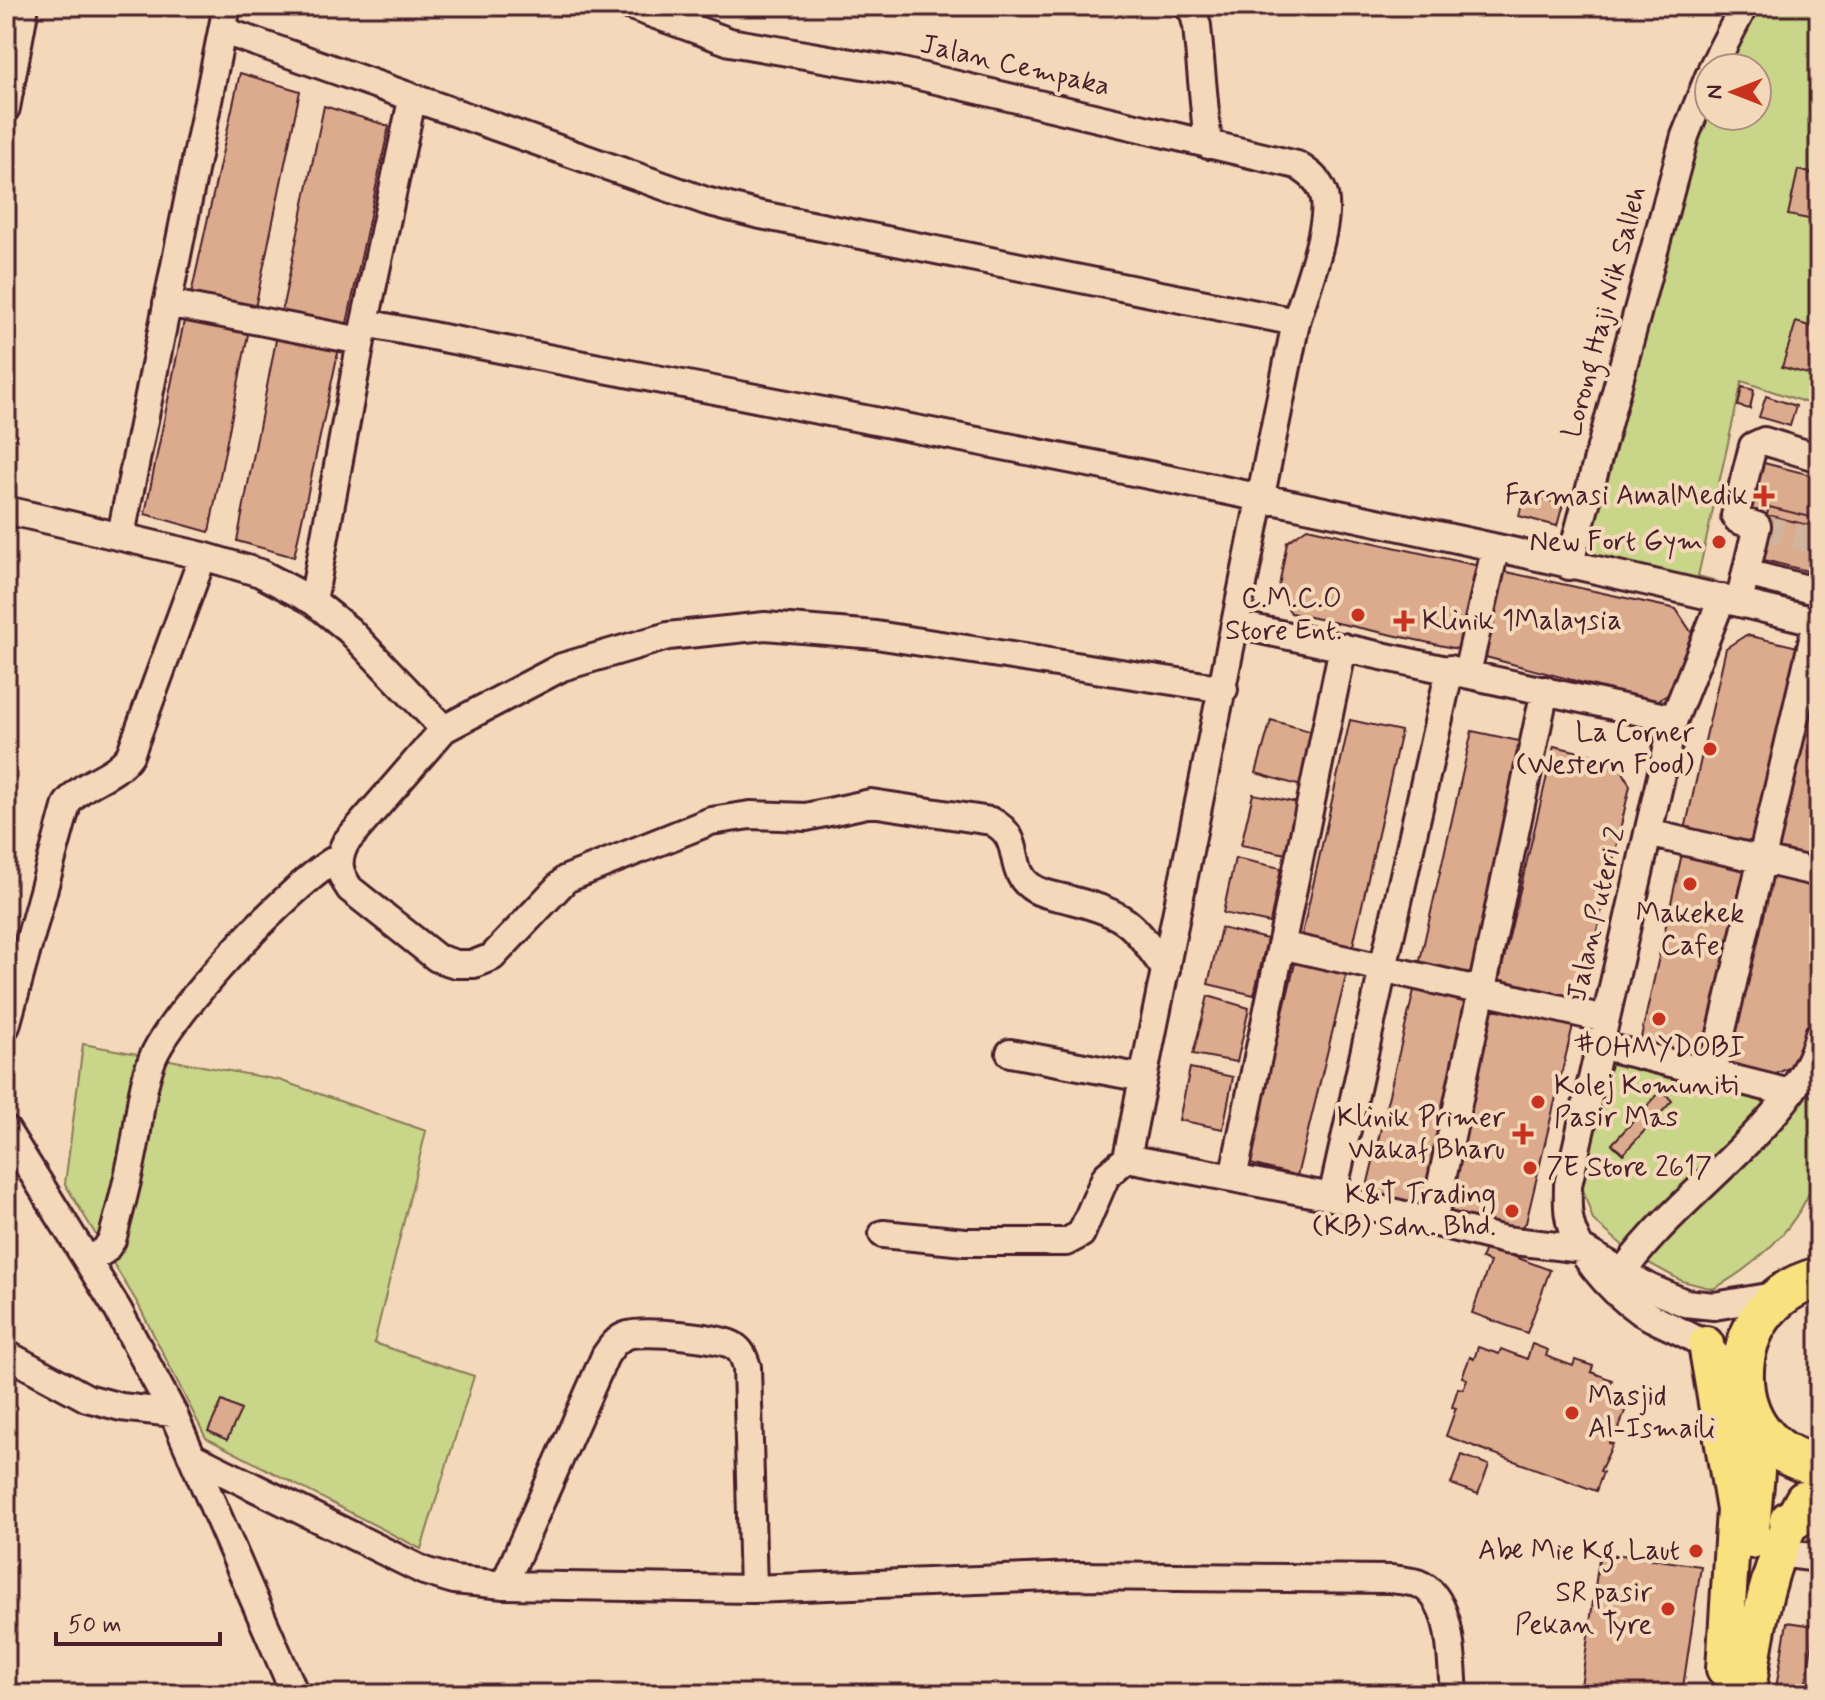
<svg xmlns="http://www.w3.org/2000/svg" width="1825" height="1700" font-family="Mynerve,sans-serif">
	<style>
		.green { fill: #c9d588; stroke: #8a7a5a; stroke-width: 2 }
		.building { fill: #dcab8e; stroke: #4a1f2b; stroke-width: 2 }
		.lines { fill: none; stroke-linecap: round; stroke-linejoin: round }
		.minor-tunnel { stroke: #d1b49d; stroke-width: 26; stroke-dasharray: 26 13; stroke-linecap: butt }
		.minor-casing { stroke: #4a1f2b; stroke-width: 32 }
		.major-casing { stroke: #4a1f2b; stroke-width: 40 }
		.highway-casing { stroke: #4a1f2b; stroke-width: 46 }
		.minor { stroke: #f3d9ba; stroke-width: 26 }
		.major { stroke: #fae180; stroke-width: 34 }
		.highway { stroke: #fae180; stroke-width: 40 }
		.poi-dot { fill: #c8321e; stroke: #f3d9ba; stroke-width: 3 }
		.labels { text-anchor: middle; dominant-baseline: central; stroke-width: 8; stroke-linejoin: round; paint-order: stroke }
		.street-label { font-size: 28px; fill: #4a1f2b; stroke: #f3d9ba }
		.poi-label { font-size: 28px; fill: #4a1f2b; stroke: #f3d9ba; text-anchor: end }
	</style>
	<rect width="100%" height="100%" fill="#f3d9ba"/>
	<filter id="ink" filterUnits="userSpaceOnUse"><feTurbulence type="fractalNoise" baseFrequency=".0125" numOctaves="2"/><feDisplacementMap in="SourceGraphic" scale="16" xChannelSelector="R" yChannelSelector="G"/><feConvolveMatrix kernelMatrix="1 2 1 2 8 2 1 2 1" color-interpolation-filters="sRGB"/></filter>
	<g filter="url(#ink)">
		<path class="green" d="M1744,6H1819V407L1742,381L1698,576L1713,580L1707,594L1569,566L1709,76V116H1757V68H1712Z
			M83,1044L279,1080L426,1131L374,1343L474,1376L421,1549L206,1438L138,1304L65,1184Z
			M1613,1048L1819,1098C1819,1118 1822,1140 1819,1160C1810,1217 1761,1263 1713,1289L1682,1281L1634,1255L1593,1220L1581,1183Z"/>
		<path class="building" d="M240,73L300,91L254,313L190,299Z
			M324,106L389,126L345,333L280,320Z
			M1798,170L1819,175V221L1788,215Z
			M185,316L249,329L209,532L145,514Z
			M1796,322L1819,329V377L1782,367Z
			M277,335L339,348L294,557L237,541Z
			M1742,387L1754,390L1750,409L1738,406Z
			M1766,396L1796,406L1790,426L1759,417Z
			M1752,460L1819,477V528L1740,508Z
			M1524,495L1563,504L1557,526L1519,516Z
			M1769,507L1819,519V574L1756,558Z
			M1307,528L1484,567L1467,651L1291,613L1278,592L1287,542Z
			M1502,571L1676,609L1693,635L1678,689L1655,702L1482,656Z
			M1746,635L1802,648L1754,852L1684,834L1726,648Z
			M1819,654V866L1770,856Z
			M1271,720L1316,733L1301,786L1256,773Z
			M1350,720L1401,731L1352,950L1301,939Z
			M1472,731L1533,744L1479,978L1419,965Z
			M1554,746L1618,761L1630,786L1580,1004L1498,984Z
			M1253,794L1298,803L1287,854L1241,845Z
			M1683,849L1752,865L1708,1059L1640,1042Z
			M1235,858L1281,868L1270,923L1223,913Z
			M1767,868L1819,879V981L1801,1062L1774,1075L1722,1064Z
			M1221,928L1267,939L1254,995L1208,984Z
			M1296,959L1347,972L1297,1176L1247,1163Z
			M1416,982L1476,996L1425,1213L1364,1199Z
			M1208,996L1249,1008L1237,1062L1193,1054Z
			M1492,1001L1574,1021L1526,1223L1511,1234L1441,1218Z
			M1190,1068L1233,1077L1223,1129L1179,1120Z
			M1662,1090L1672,1101L1623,1154L1612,1144Z
			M1486,1246L1550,1270L1527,1333L1472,1313L1490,1262L1481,1259Z
			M1532,1344L1548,1350L1546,1356L1573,1366L1575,1360L1593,1366L1591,1372L1612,1380L1608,1391L1629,1399L1617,1434L1613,1432L1609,1443L1613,1444L1600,1471L1603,1472L1596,1491L1446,1436L1456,1408L1452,1407L1458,1388L1463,1389L1467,1379L1462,1377L1470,1357L1474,1359L1478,1347L1499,1354L1501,1349L1527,1359Z
			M222,1401L241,1410L227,1440L208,1431Z
			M1462,1455L1489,1465L1478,1494L1451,1484Z
			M1600,1552L1701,1566L1682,1694H1637L1581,1686Z
			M1787,1622L1815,1626L1804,1694H1775Z"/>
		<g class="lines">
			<path class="minor-tunnel" d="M1757,526L1819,542"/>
			<g class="minor-casing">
				<path id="minor" d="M631,6L730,42L898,71L1297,165C1309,173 1318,179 1323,192C1334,218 1304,294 1296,322L1127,1158L1106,1176L1081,1234L1066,1242H965L883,1234
					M1187,6L1193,10L1197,26L1208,145
					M224,31L706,201L756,214L1296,322
					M1712,68L1744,6
					M412,100L361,341L313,601L349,630L444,729
					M6,108L25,6
					M167,303L361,341
					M365,323C850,417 1338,505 1819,622
					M6,510L203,556L260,573L313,601
					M121,535L227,6
					M1569,566L1685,136L1709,76
					M1746,573L1819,592
					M1739,602L1757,526L1738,520L1735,516L1753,446L1764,441L1819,458
					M1238,625L1674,719
					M1467,673L1495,550
					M1648,833L1819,873
					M1281,945L1605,1019
					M1166,970C1132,923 1129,915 1071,900C1058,896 1041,895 1030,886C1006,868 1025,838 991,821L871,803L806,817L750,815L711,821L566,879L492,957L474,964H456L437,958L350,889C338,872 336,861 346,842L444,729L562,667L668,636L765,626L876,635L1224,689
					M6,1026L67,804C84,780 113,779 130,755L203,556
					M1599,1045L1790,1093
					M1010,1053L1143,1078
					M1712,1073L1817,622
					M6,1130L118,1310L173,1413L295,1694
					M1127,1158L1332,1197L1505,1240L1582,1249L1650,1288L1685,1303L1714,1306L1780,1295
					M1233,1178L1343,647
					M1332,1197L1450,669
					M1433,1222L1545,690
					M88,1261L105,1250L112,1240C121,1207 130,1172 136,1138C140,1111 142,1086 152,1060C169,1014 294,881 338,858
					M1614,1286C1663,1201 1797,1127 1819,1034
					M6,1354L87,1398L121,1407L173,1413
					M1718,1357C1696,1334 1665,1327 1638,1310C1611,1291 1573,1250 1569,1216C1567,1206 1568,1195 1568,1185L1674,719L1722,598
					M195,1458L424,1571L454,1580L504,1585L753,1589L1075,1576L1391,1579C1399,1580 1409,1581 1417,1583C1454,1597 1451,1661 1454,1694
					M1778,1553L1819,1558
					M504,1585L605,1356C611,1347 617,1338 628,1335C644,1330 721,1337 734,1346C742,1351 744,1358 747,1367L753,1589"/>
			</g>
			<g class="major-casing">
				<path id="major" d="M1706,1344L1734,1510L1724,1669
					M1751,1541L1757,1472L1754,1420
					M1748,1694C1756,1627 1769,1558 1803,1499"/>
			</g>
			<g class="highway-casing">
				<path id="highway" d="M1819,1278C1719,1302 1716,1448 1819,1465
					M1790,1521L1819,1503"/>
			</g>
			<use href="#minor" class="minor"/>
			<use href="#major" class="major"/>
			<use href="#highway" class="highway"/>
		</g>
	</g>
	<g class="poi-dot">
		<path d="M1760 484h8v8h8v8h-8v8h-8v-8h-8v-8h8z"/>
		<circle cx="1719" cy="542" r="8"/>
		<circle cx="1358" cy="615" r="8"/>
		<path d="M1400 609h8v8h8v8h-8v8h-8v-8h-8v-8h8z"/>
		<circle cx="1710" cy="749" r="8"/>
		<circle cx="1690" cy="884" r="8"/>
		<circle cx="1659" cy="1019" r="8"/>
		<circle cx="1538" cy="1102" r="8"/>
		<path d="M1519 1122h8v8h8v8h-8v8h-8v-8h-8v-8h8z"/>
		<circle cx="1530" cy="1168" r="8"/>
		<circle cx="1512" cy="1211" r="8"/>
		<circle cx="1572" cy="1413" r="8"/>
		<circle cx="1696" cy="1551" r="8"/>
		<circle cx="1668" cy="1609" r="8"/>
	</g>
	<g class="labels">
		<g class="street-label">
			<text transform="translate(1015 66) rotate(13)">Jalan Cempaka</text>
			<text transform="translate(1605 312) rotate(-75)">Lorong Haji Nik Salleh</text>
			<text transform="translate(1597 914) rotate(-77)">Jalan Puteri 2</text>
		</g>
		<g class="poi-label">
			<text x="1748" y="496">Farmasi AmalMedik</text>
			<text x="1703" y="542">New Fort Gym</text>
			<text x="1342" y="599">C.M.C.O<tspan x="1342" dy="32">Store Ent.</tspan></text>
			<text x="1422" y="621" text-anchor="start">Klinik 1Malaysia</text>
			<text x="1694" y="733">La Corner<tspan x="1694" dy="32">(Western Food)</tspan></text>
			<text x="1690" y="914" text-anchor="middle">Makekek<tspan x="1690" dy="32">Cafe</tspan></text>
			<text x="1659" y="1048" text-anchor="middle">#OHMYDOBI</text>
			<text x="1554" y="1086" text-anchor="start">Kolej Komuniti<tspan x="1554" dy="32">Pasir Mas</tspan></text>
			<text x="1505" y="1118">Klinik Primer<tspan x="1505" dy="32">Wakaf Bharu</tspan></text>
			<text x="1546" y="1168" text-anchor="start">7E Store 2617</text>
			<text x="1496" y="1195">K&amp;T Trading<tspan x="1496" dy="32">(KB) Sdn. Bhd.</tspan></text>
			<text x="1588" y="1397" text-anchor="start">Masjid<tspan x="1588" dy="32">Al-Ismaili</tspan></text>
			<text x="1680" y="1551">Abe Mie Kg. Laut</text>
			<text x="1652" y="1593">SR pasir<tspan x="1652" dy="32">Pekan Tyre</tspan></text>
		</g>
	</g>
	<rect width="1825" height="1700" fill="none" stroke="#f3d9ba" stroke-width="32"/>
	<rect x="16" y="16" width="1793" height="1668" fill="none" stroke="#4a1f2b" stroke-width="3" filter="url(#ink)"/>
	<g transform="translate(1733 92) rotate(270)"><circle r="38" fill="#f3d9ba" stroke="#af8f81" stroke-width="2"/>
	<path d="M0-6L14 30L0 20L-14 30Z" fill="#c8321e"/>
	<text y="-12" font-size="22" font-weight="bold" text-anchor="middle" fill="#4a1f2b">N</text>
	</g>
	<path d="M56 1632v12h164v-12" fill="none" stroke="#4a1f2b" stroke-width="4"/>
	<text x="68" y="1632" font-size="24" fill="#4a1f2b" stroke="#f3d9ba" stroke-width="6" paint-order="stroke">50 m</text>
</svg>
